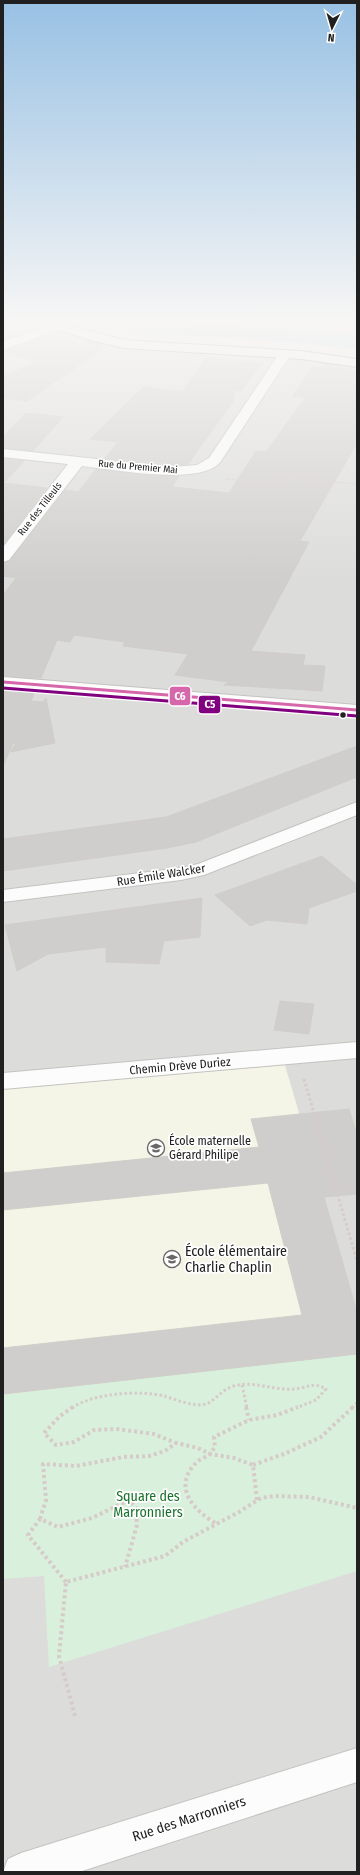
<svg xmlns="http://www.w3.org/2000/svg" width="360" height="1875" font-family="'Fira Sans Condensed',sans-serif">
	<style>
		.residential { fill: #dcdcda }
		.education { fill: #f4f5e6 }
		.park { fill: #d9f0dc }
		.water { fill: #c0d4dd }
		.building { fill: #d0cecc; stroke: #d0ceca }
		.lines { fill: none; stroke-linecap: round; stroke-linejoin: round }
		.street-casing { stroke: #c3c3c1; stroke-width: 2 }
		.secondary-casing { stroke: #929583; stroke-width: 2 }
		.path-far2 { stroke: #d6cbc9; stroke-width: 1.5; stroke-dasharray: 1 1; stroke-linecap: butt }
		.path-far1 { stroke: #d6cbc9; stroke-width: 3; stroke-dasharray: 2.5 2.5; stroke-linecap: butt }
		.path { stroke: #d6cbc9; stroke-width: 4; stroke-dasharray: 3 3; stroke-linecap: butt }
		.street { fill: #fcfcfc; fill-rule: evenodd }
		.secondary { fill: #f1f3ec; fill-rule: evenodd }
		.bus-1-casing { stroke: #fff; stroke-width: 5.5 }
		.bus-2-casing { stroke: #fff; stroke-width: 5.5 }
		.bus-1 { stroke: #d767ab; stroke-width: 3 }
		.bus-2 { stroke: #81007f; stroke-width: 3 }
		.bus-dot { fill: #202020; stroke: #fff; stroke-width: 1.5 }
		.labels { text-anchor: middle; dominant-baseline: central; stroke-width: 3.5; stroke-linejoin: round; paint-order: stroke }
		.far-street-label { font-size: 10px; fill: #202020; stroke: #fff }
		.street-label { font-size: 12px; fill: #202020; stroke: #fff }
		.poi-label { font-size: 12px; fill: #202020; stroke: #fff; text-anchor: start }
		.near-poi-label { font-size: 14px; fill: #202020; stroke: #fff; text-anchor: start }
		.near-park-label { font-size: 14px; fill: #18732a; stroke: #fff }
		.near-street-label { font-size: 14px; fill: #202020; stroke: #fff }
		.line-badge { stroke: #fff; stroke-width: 1.5 }
		.badge-label { font-size: 11px; text-anchor: middle; font-weight: bold; fill: #fff }
	</style>
	<rect width="100%" height="100%" fill="#edece9"/>
	<path class="residential" d="M3,321H65L96,333L168,344L310,351L357,360V1872H3Z
		M241,321H357V329Z"/>
	<path class="education" d="M285,1065L357,1312V1354L3,1394V1089Z"/>
	<path class="park" d="M357,1354V1571L49,1667L44,1576L3,1579V1394Z"/>
	<path class="water" d="M95,321H180L357,333V349L293,342L139,333L123,330Z"/>
	<path class="building" d="M3,331L21,334L3,340Z
		M41,337L81,344L88,341L107,346L27,401L3,398V376L37,362L3,351Z
		M206,358L262,363L241,391L235,390L233,402L188,464L172,465L105,458L118,442L90,439L143,387L182,392Z
		M324,364L357,371V443L300,541L309,542L251,651L305,655L303,665L325,666L322,691L224,685L229,682L175,675L188,654L123,646L125,642L74,635L70,642L57,640L41,678L3,676V595L16,578L3,576V563L10,561L65,490L78,492L96,469L156,476H179L172,487L229,493L256,451L266,452L305,398L293,396L312,367L321,368Z
		M26,413L63,417L33,451L3,448V437Z
		M3,459L24,461L4,483L47,488L3,545Z
		M3,688L35,691L31,701L43,702L46,698L55,743L10,752L16,743H13L3,766Z
		M357,746V777L196,842L167,848L3,871V839L166,817Z
		M322,856L357,885V891L309,908L307,924L267,920L250,926L215,895Z
		M202,898L200,937L164,941L159,964L106,962V947L48,954L17,971L5,925Z
		M280,1001L314,1004L309,1034L274,1030Z
		M349,1109L357,1135V1194L324,1197L357,1312V1354L3,1394V1348L302,1315L268,1183L3,1210V1173L259,1147L251,1119Z"/>
	<g class="lines">
		<g class="street-casing">
			<path id="street" d="M58,321L64,325L62,328L3,350V342Z
				M285,350L289,351L291,354L221,461C203,487 111,469 82,466L9,560L3,562V547L68,464L3,457V449L172,467L197,465L209,458L281,351Z
				M3,677L357,705V715L3,687Z
				M357,802V815L204,875L181,880L3,902V890L181,868L198,864Z
				M357,1042V1058L3,1089V1073Z
				M357,1748V1782L79,1872H3L8,1859L21,1853Z"/>
		</g>
		<g class="secondary-casing">
			<path id="secondary" d="M37,321H54L124,340L301,351L357,359V367L301,359L124,348L94,341L39,324Z"/>
		</g>
		<path class="path-far2" d="M226,479L273,484L281,477L357,484"/>
		<path class="path-far1" d="M304,1079L357,1261
			M242,1385L247,1408
			M72,1408C93,1393 140,1390 164,1396C178,1400 192,1407 206,1404C213,1402 222,1390 231,1387C251,1379 273,1391 294,1389C309,1388 312,1381 326,1389L316,1400L296,1408
			M352,1408L357,1403"/>
		<path class="path" d="M73,1407L60,1416L44,1433L56,1445L74,1442L94,1430L117,1429L154,1434L176,1443
			M246,1407L249,1420
			M253,1465L284,1454L321,1437L353,1407
			M257,1500L253,1465L234,1458L210,1454L215,1447L214,1437L249,1420L277,1415L298,1407
			M40,1519L46,1500L43,1464L76,1466L123,1457L149,1456L165,1451L176,1443L198,1448L210,1454C206,1457 200,1459 197,1462C171,1487 194,1511 217,1524
			M66,1582L28,1535L40,1519L58,1527L92,1518L129,1500L136,1508L137,1525L125,1567
			M75,1716L59,1656L66,1582L165,1556L183,1542L239,1512L261,1498L274,1496L309,1497L357,1508"/>
		<use href="#street" class="street"/>
		<use href="#secondary" class="secondary"/>
		<g class="bus-1-casing">
			<path id="bus-1" d="M3,682L357,710"/>
		</g>
		<g class="bus-2-casing">
			<path id="bus-2" d="M3,688L357,716"/>
		</g>
		<use href="#bus-1" class="bus-1"/>
		<use href="#bus-2" class="bus-2"/>
	</g>
	<linearGradient id="sky" x2="0" y2="1"><stop stop-color="#98c1e4"/><stop offset="0.55" stop-color="#f7f6f5"/><stop offset="1" stop-color="#f7f6f5" stop-opacity="0"/></linearGradient>
	<rect width="360" height="583" fill="url(#sky)"/>
	<defs>
		<g id="school-ring" transform="scale(0.9)"><circle r="9.5" fill="#fff" stroke="#686766" stroke-width="1.5"/><path d="M0-5L7-2L0 1L-7-2ZM-4 1L0 2.5L4 1V4Q0 6-4 4Z" fill="#686766"/></g>
	</defs>
	<g fill-rule="evenodd">
		<use href="#school-ring" x="156" y="1148"/>
		<use href="#school-ring" x="172" y="1259"/>
	</g>
	<circle class="bus-dot" cx="343" cy="715" r="3.5"/>
	<g class="labels">
		<g class="far-street-label">
			<text transform="translate(138 467) rotate(5)">Rue du Premier Mai</text>
			<text transform="translate(40 509) rotate(-52)">Rue des Tilleuls</text>
		</g>
		<g class="street-label">
			<text transform="translate(161 875) rotate(-9)">Rue Émile Walcker</text>
			<text transform="translate(180 1066) rotate(-5)">Chemin Drève Duriez</text>
		</g>
		<g class="poi-label">
			<text x="169" y="1141">École maternelle<tspan x="169" dy="14">Gérard Philipe</tspan></text>
		</g>
		<g class="near-poi-label">
			<text x="185" y="1251">École élémentaire<tspan x="185" dy="16">Charlie Chaplin</tspan></text>
		</g>
		<g class="near-park-label">
			<text x="148" y="1496">Square des<tspan x="148" dy="16">Marronniers</tspan></text>
		</g>
		<g class="near-street-label">
			<text transform="translate(189 1819) rotate(-18)">Rue des Marronniers</text>
		</g>
	</g>
	<g class="line-badge">
		<rect x="169" y="686" width="22" height="20" rx="4" fill="#d767ab"/>
		<rect x="198" y="695" width="23" height="19" rx="4" fill="#81007f"/>
	</g>
	<g class="badge-label">
		<text x="180" y="700">C6</text>
		<text x="210" y="708">C5</text>
	</g>
	<rect width="360" height="1875" fill="none" stroke="#202020" stroke-width="8"/>
	<g transform="translate(332 28) rotate(185)" stroke="#ffffff" stroke-width="3" paint-order="stroke">
	<path d="M0-3L7 15L0 10L-7 15Z" fill="#202020"/>
	<text y="-6" font-size="11" font-weight="bold" text-anchor="middle" fill="#202020">N</text>
	</g>
</svg>
